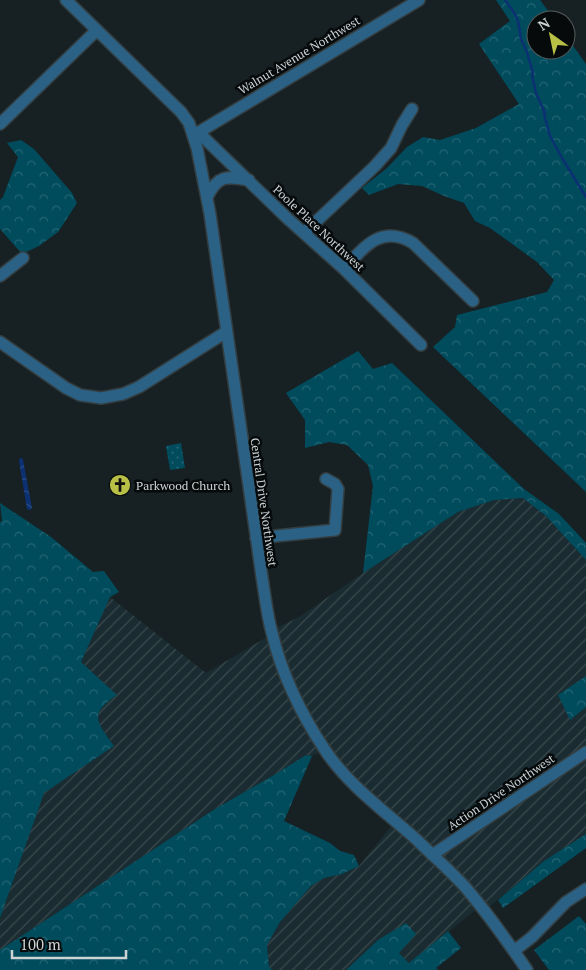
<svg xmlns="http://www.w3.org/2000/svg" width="586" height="970" font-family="'PT Serif',serif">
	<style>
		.industrial { fill: url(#industrial-furrows) }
		.grass { fill: url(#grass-dots) }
		.forest { fill: url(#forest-crowns) }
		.water { fill: url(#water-waves) }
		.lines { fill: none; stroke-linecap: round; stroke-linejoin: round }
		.stream { stroke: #0b3173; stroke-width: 2.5 }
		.minor-casing { stroke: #343e40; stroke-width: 14 }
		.minor { stroke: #2a6185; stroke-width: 11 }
		.labels { text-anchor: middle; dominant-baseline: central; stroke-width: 5; stroke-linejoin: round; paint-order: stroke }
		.street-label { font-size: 12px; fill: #ced4d6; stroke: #060a0b }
		.poi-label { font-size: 12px; fill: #ced4d6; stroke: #060a0b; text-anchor: start }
	</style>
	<defs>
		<pattern id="industrial-furrows" width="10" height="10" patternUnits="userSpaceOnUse" patternTransform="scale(1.25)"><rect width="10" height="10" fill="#1a2c31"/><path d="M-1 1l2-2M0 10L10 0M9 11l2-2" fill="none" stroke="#3a4a4e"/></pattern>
		<pattern id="grass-dots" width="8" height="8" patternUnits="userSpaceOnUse" patternTransform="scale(1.25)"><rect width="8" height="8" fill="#004c5d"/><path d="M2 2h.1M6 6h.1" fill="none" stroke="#246574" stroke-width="1.8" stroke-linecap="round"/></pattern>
		<pattern id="forest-crowns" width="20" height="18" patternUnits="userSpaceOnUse" patternTransform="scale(1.25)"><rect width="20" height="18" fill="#004c5d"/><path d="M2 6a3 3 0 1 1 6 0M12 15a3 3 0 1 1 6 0" fill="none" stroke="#246574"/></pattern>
		<pattern id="water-waves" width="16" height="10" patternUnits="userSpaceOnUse" patternTransform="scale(1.25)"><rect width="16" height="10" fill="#0b3173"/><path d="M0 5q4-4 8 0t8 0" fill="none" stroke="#2d4e86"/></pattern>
	</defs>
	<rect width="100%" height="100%" fill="#172124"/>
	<path class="industrial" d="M523,498L546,516L586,560V834L544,861L489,907L464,879L430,845L370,791L349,771L340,761L323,738L310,718L293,681L276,628L299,617L363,573L458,512L494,500Z
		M110,597L206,673L267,637L287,696L298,718L319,752L312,756L306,755L274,775L215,809L0,950V918L44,792L114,746L99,725L98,713L106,703L117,695L81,662Z
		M392,825L429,858L461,891L477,909L409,963L398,953L378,940L346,970H272L269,966L267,945L280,922L311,886L324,878L342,874L359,866Z"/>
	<path class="grass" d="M181,443L185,468L170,470L166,446Z"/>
	<path class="forest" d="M496,0H540L555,20H536V50H566V36L586,64V492L433,347L455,327L457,315L547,292L554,280L537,262L490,228L475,221L464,203L444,196L422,186L398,184L369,195L362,188L387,168L407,147L423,137L440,140L476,128L519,104L479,44L510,21Z
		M21,140L34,149L72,193L77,203L58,232L39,246L22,254L0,229V200L3,197L18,157L7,143Z
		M358,351L373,369L392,363L524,489L559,514L586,543V560L546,516L523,498L494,500L458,512L363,573L373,486L368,465L347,445L329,442L305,448V420L286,393Z
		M0,503L51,537L93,572L104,571L119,592L110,597L81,662L117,695C88,714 97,722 114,746L44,793L0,918V522L2,521Z
		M586,676V707L570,720L558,695Z
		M306,755L312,756L284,821L330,843L340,851L354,855L359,866L342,874L324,878L311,886L280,922L267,945L269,966L272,970H0V950L215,809L274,775Z
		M586,834V848L503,908L498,900L544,861Z
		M579,916L586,924V970H549L534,950Z
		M406,923L416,934L399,953L409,963L448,931L461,948L436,968L438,970H346L378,940Z"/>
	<path class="water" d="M20,458H22L23,460L32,508L30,510L27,509L19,461Z"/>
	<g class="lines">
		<path class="stream" d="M505,0L515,14L518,21L521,39L527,52L533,73L532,75L536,93L545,113L544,114L550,136L562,158L586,197"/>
		<g class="minor-casing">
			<path id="minor" d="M66,0L181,112L189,123L197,148L210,214L262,577C265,596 267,615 272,633C282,675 301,714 325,750C348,785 386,812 417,840C433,856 451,871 466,888C488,914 508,942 527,970
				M0,124L97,30
				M198,132L287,218L344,269L421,345
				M194,135L419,0
				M207,197C218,175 226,176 249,180
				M304,233L375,166L391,148L402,125L412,109
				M344,269C364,247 381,224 413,243L473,301
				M0,276L23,258
				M0,342L66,388L80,395L101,398L123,394L139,387L226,332
				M256,538L335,530L338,489L335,484L326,479
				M432,855L586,752
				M514,951L532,937L566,902L586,889"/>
		</g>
		<use href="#minor" class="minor"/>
	</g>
	<defs>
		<g id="church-disc" transform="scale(1.125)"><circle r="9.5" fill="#b9c046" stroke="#060a0b"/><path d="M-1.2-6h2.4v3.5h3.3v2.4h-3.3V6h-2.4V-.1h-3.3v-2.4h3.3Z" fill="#111"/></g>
	</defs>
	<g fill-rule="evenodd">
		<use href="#church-disc" x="120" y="485"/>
	</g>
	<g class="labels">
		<g class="street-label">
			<text transform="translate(299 55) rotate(-31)">Walnut Avenue Northwest</text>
			<text transform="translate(319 228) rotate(43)">Poole Place Northwest</text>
			<text transform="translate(264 502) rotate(82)">Central Drive Northwest</text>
			<text transform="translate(501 792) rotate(-34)">Action Drive Northwest</text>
		</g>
		<g class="poi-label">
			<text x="136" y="485">Parkwood Church</text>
		</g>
	</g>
	<g transform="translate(551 35) rotate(327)"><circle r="24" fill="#060a0b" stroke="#565b5c"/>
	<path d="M0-4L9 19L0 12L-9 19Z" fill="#b9c046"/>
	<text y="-8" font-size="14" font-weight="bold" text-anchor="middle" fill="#ced4d6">N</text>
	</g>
	<path d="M12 950v8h114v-8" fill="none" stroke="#ced4d6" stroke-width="2.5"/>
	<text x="20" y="950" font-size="15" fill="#ced4d6" stroke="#060a0b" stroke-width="4" paint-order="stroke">100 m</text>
</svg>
